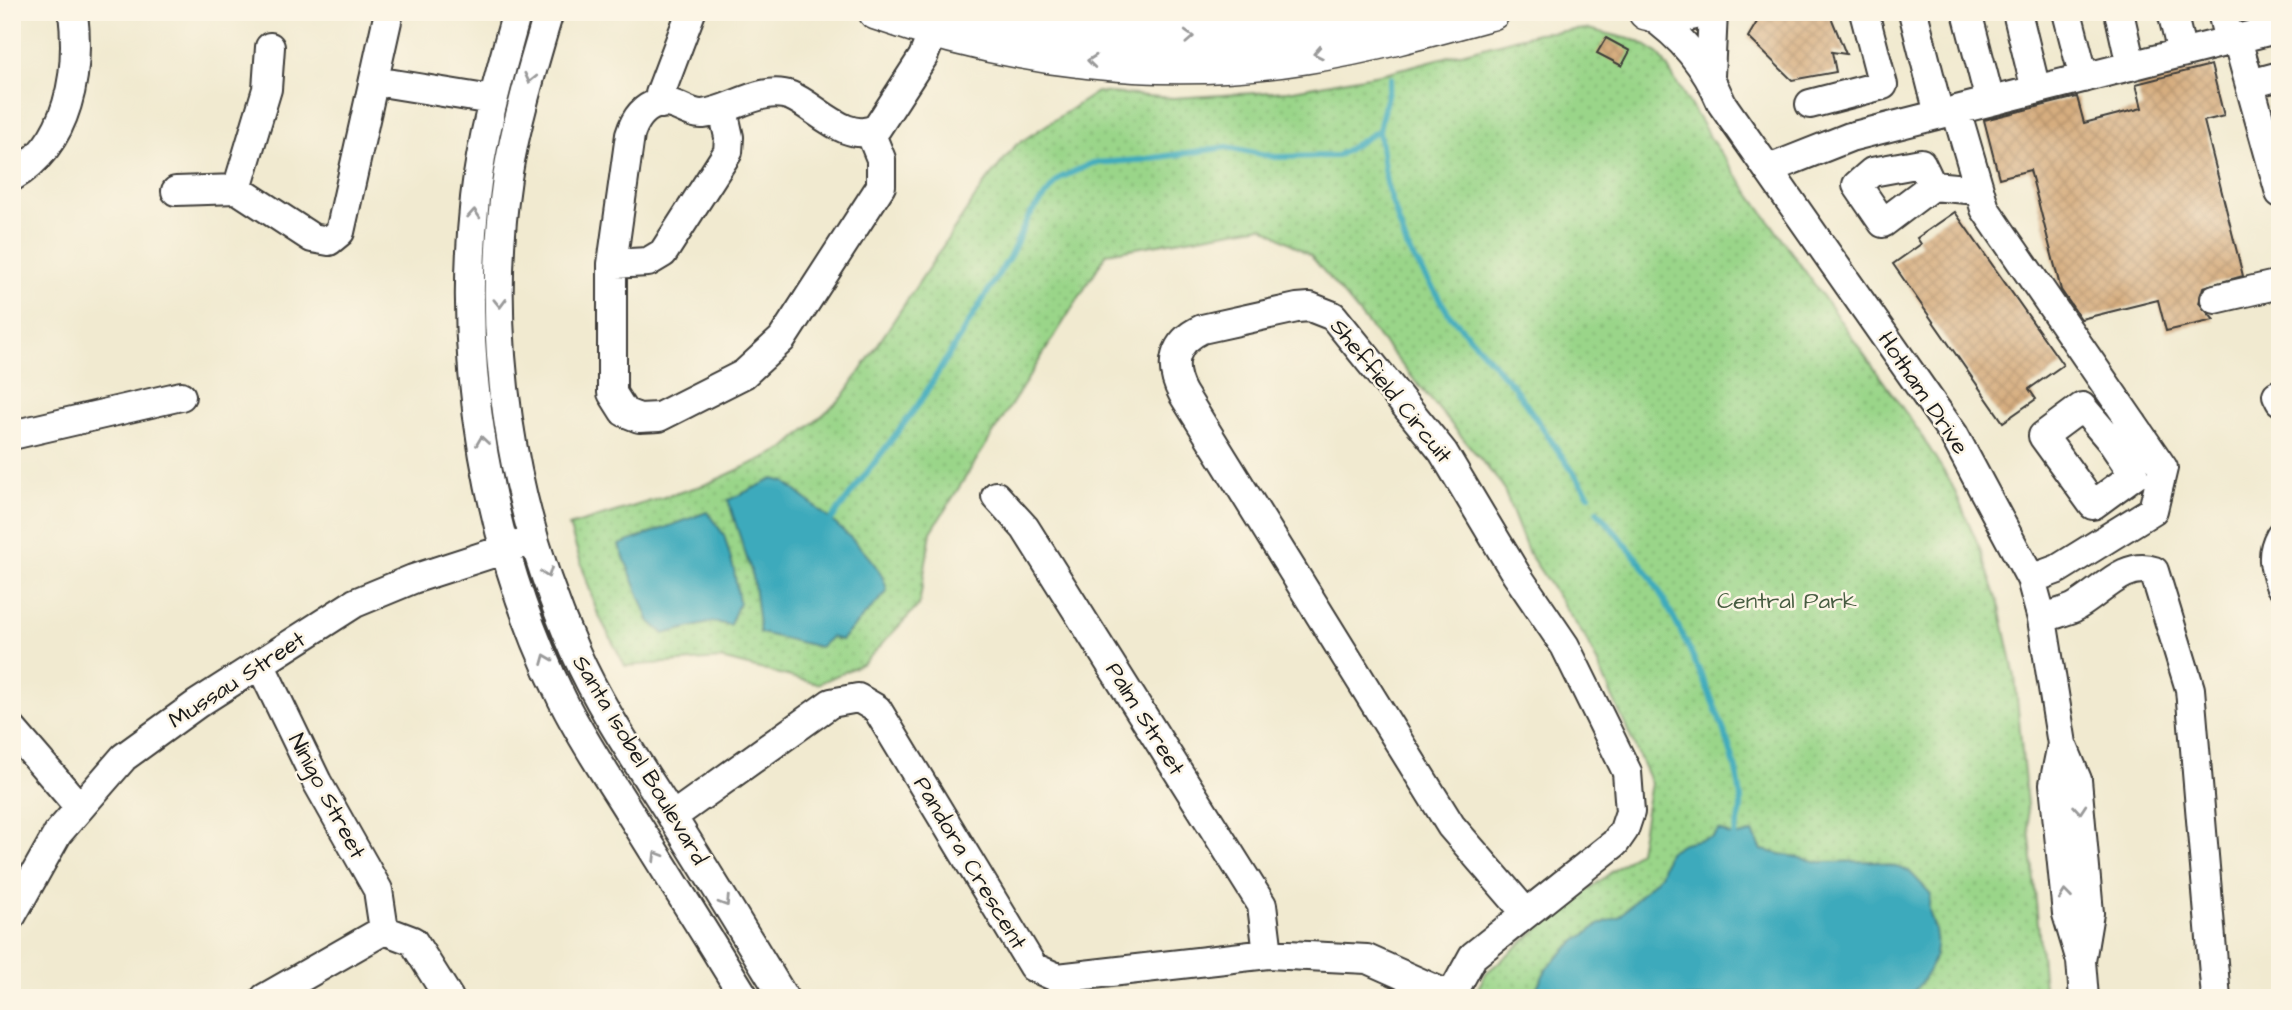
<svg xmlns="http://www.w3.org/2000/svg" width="2292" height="1010" font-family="'Architects Daughter',sans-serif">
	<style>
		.park { fill: url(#park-dots); stroke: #5b7852; stroke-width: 2 }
		.water { fill: #3daabc; stroke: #2c636c; stroke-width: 2 }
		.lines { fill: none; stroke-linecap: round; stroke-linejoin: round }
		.stream { stroke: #3daabc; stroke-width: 6 }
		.building { fill: url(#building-cross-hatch) }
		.minor-casing { stroke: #3c3b37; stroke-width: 32 }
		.major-casing { stroke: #3c3b37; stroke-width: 38 }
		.minor { stroke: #fff; stroke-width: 28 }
		.major { stroke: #fff; stroke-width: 35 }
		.oneway { stroke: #999 }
		.labels { text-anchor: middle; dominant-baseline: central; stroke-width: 5; stroke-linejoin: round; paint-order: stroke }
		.street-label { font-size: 23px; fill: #1c1c1c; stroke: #fcf5e5 }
		.park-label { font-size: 23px; fill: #485d42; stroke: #fcf5e5 }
	</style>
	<defs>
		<pattern id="park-dots" width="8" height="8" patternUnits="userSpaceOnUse" patternTransform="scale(1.75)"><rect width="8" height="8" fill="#9ad589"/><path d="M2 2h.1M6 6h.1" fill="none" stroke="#84b676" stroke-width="1.8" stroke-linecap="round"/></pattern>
		<pattern id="building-cross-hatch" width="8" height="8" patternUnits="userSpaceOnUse" patternTransform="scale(1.75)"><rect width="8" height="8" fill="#d6ad7f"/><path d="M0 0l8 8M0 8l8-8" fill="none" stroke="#b7946d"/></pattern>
	</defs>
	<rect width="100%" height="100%" fill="#fcf5e5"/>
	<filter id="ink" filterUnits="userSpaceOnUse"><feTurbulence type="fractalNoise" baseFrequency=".0143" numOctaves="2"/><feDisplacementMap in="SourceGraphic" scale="14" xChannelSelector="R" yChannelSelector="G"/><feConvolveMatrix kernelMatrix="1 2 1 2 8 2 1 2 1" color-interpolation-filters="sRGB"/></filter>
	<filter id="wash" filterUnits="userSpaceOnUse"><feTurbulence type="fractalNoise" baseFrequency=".00686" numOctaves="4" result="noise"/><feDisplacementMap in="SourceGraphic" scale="28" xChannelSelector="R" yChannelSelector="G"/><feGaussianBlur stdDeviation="1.57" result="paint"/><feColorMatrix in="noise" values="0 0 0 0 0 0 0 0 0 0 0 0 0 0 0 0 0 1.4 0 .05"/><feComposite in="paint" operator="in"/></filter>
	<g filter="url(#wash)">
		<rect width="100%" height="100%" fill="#f1ead0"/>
		<path class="park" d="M1588,29L1638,41L1659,54L1713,142L1918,430L1951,483L1979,546L2000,607L2015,677L2045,998H1473L1486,973L1555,915L1639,851L1651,783L1588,642L1528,552L1502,485L1311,256L1262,226L1107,253L931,532L919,605L864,663L818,684L721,659L625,666L597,612L569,526L707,484L784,449L843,397L984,184L1016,145L1097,92L1173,98L1288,91L1385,73L1537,33Z"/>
		<path class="water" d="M773,479L785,482C812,505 885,558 887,592L841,640L831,637L820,647L760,633L753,577L728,500Z
			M707,512L724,535L734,570L739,603L730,625L713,622L664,634L650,622L619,545Z
			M1719,830L1734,837L1753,833L1762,850L1820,862L1876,861L1909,871L1931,894C1925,915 1934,917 1936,936C1939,959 1923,986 1905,998H1531L1547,968L1568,947L1600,924L1619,917L1660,875L1668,852L1683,843L1712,837Z"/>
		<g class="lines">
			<path class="stream" d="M1391,78L1379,130L1386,183L1407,247L1449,314L1514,387L1589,495
				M1597,511C1613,530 1630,549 1645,569C1677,615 1742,752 1741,806C1741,816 1736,828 1734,837
				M831,520L918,405L1011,254L1029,216L1060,178L1093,163L1140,160L1227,147L1275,157L1337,156L1379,130"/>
		</g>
		<g id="blocks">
			<path class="building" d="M1763,12H1829L1846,54L1832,52L1836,72L1792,80L1748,37Z
				M1606,38L1630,51L1622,66L1597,53Z
				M2211,65L2224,116L2204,121L2243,276L2203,287L2199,303L2214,320L2166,331L2158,300L2081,319L2061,290L2030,170L1999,178L1984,120L2077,97L2084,123L2142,108L2136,84Z
				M1955,212L2063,365L2029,389L2036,399L2003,422L1893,264L1921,244L1917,238Z"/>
		</g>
	</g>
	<g filter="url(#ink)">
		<use href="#blocks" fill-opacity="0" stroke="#3c3b37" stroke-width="2"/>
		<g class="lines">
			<g class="minor-casing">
				<path id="minor" d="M517,12C500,73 482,135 475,198C457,366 487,547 562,699C581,738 607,776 630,813C668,874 707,936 745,998
					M549,12C533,66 516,122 507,178C484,336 510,505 575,651C600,708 636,760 669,812C708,873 746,936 784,998
					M1913,12L1939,114
					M1967,12L1990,101
					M2017,12L2036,90
					M2067,12L2084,78
					M2119,12L2131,66
					M2172,12L2182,53
					M2222,12L2226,29L2237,39L2280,193
					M1648,14C1683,37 1706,66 1722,104L1954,435L2031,579L2042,619L2062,744L2077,780L2089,913L2081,961
					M270,47L267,89L237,189L312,238L329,241L340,232L389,12
					M1710,76L1713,12
					M375,81L492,100
					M2250,84L2280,76
					M661,104L660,94L691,12
					M1810,104L1883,85L1864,12
					M1956,110L1985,209L2163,468L2153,510L2058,569L2031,579
					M870,132L881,159V186L782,339L744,374L659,417L639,418L624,412L612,393V264L630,135C634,122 642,108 657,104C675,99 687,115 703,114C731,111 762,85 791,96C816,106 847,145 877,128L923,57L933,32
					M1769,169L1850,137L2280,28
					M12,177C70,143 80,72 73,12
					M1932,186L1921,163L1872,172L1857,185L1883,223L1932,186L1979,190
					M176,191L237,189
					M612,264L648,262L663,253L728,152L729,137L723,110
					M2215,299L2280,284
					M2277,395L2280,401
					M12,435L181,396
					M2111,441L2082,407L2043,436L2093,505L2134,475L2111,441L2133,424
					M996,496L1025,528L1262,905L1268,954
					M2280,536C2270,554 2274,567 2280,585
					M2042,619C2052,615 2063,612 2073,608C2099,595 2124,560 2154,571L2190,689L2216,998
					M260,664L317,782L378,890L384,930
					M12,729L79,807
					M2062,744L2054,784L2067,914L2081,961L2084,998
					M672,817L831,703L858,698L877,709L1033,967L1058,978L1268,954L1367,959L1450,996
					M12,915L58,833L124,757L197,704L355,603L413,579L524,543
					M265,998L384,930L413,941L449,998
					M1450,998L1473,956L1615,843L1624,830L1630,812L1627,772L1565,646L1516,574L1443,452L1333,316L1310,307L1297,308L1202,329C1173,342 1168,366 1183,394L1451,826L1526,913"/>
			</g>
			<g class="major-casing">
				<path id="major" d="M876,12C1013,60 1161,79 1305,56C1369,46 1430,29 1492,12
					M976,12C1113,45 1250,41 1388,12
					M1646,12L1670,17L1693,12"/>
			</g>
			<use href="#minor" class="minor"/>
			<use href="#major" class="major"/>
		</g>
		<defs><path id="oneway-chevron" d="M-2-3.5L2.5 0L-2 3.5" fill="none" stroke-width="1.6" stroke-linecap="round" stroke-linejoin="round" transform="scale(1.75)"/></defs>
		<g class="oneway">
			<use href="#oneway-chevron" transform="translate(1189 37) rotate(-3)"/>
			<use href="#oneway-chevron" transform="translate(1318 53) rotate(169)"/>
			<use href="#oneway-chevron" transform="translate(1092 61) rotate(-174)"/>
			<use href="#oneway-chevron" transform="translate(530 78) rotate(103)"/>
			<use href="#oneway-chevron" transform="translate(474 214) rotate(-86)"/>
			<use href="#oneway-chevron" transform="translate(500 303) rotate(89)"/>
			<use href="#oneway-chevron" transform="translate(482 441) rotate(-98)"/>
			<use href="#oneway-chevron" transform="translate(547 573) rotate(70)"/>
			<use href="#oneway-chevron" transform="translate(546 659) rotate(-112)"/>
			<use href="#oneway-chevron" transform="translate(2080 809) rotate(85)"/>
			<use href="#oneway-chevron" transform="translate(657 856) rotate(-122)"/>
			<use href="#oneway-chevron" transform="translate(2065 895) rotate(-96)"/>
			<use href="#oneway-chevron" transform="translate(725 902) rotate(58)"/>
		</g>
	</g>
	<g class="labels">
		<g class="street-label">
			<text transform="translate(1391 391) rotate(51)">Sheffield Circuit</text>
			<text transform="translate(1923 393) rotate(56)">Hotham Drive</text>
			<text transform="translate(237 680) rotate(-33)">Mussau Street</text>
			<text transform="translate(1145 719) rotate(58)">Palm Street</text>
			<text transform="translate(640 760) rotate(59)">Santa Isobel Boulevard</text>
			<text transform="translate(327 796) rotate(62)">Ninigo Street</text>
			<text transform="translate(970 863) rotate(59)">Pandora Crescent</text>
		</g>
		<g class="park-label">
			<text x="1787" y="601">Central Park</text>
		</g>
	</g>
	<rect width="2292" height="1010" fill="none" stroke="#fcf5e5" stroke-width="42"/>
</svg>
